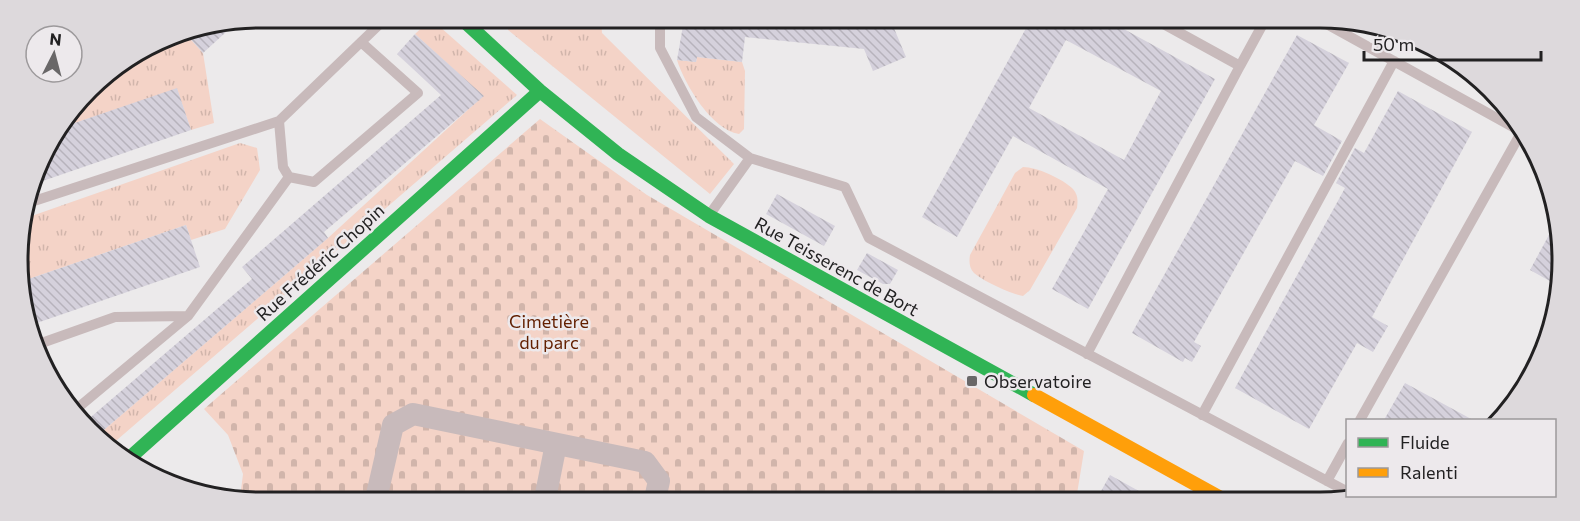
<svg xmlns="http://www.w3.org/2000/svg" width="1580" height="521" font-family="Commissioner,sans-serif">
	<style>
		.grass { fill: url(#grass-tufts) }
		.cemetery { fill: url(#cemetery-stones) }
		.building { fill: url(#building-back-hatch); fill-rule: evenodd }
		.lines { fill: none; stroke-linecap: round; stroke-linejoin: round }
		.lane { stroke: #c8babb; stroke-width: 10 }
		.street { stroke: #c8babb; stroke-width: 22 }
		.fast { stroke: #30b455; stroke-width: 14 }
		.slow { stroke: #ff9f0a; stroke-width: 14 }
		.poi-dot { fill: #696768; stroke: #ede9ec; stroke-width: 2 }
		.labels { text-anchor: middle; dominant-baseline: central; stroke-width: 5; stroke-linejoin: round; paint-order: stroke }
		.street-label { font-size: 18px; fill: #222122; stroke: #ede9ec }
		.park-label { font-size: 18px; fill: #621f00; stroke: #ede9ec }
		.poi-label { font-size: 18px; fill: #222122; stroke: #ede9ec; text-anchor: start }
		.rim { fill: none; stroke: #222122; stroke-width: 3 }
	</style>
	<defs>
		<pattern id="grass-tufts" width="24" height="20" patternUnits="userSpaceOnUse" patternTransform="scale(1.5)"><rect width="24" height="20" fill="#f4d3c7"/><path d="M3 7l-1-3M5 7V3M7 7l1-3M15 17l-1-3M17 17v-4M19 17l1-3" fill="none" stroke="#d1b5ab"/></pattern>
		<pattern id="cemetery-stones" width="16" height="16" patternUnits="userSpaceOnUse" patternTransform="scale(1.5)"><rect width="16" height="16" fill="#f4d3c7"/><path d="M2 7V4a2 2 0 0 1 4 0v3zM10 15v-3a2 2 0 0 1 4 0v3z" fill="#d1b5ab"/></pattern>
		<pattern id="building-back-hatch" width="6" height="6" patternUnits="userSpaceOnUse" patternTransform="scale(1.5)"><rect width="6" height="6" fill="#d5d1dc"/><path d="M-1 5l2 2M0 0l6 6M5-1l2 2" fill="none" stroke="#b7b3bc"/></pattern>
	</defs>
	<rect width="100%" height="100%" fill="#eceaeb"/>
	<path class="grass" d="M431,19L517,95L110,446L98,435L328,238L483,96L415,34Z
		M510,19H601L602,33L734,164L710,194L508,30Z
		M185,33L203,53L214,123L191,130L177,89L63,127L100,78L168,36Z
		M697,57L742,62L745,71L744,129L739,134C712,130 685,85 677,60L696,62Z
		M240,143L257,148L260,170L225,229L191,240L186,225L23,281L20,229L23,219Z
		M1023,167C1037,167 1063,179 1073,189C1078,195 1078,200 1077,208L1030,290L1023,296C1011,294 983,281 974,273C969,268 969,261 970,255L1015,173Z"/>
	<path class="cemetery" d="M540,119L647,195L1084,451L1076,500L240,498L243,474L228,435L204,409Z"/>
	<path class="building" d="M684,20L891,21L906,57L873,71L864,49L745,37L742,62L697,57L696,62L677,60Z
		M1030,21L1111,22L1215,79L1088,309L1052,289L1108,189L1013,136L957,237L922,217ZM1066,40L1161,91L1124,160L1029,108Z
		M236,23L203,53L185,33L201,30Z
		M415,34L484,96L324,232L328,238L98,435L85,422L252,279L242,267L441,95L397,54Z
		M1297,35L1349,63L1314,125L1342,141L1323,176L1295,161L1194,342L1201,346L1192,362L1185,358L1183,362L1132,333Z
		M177,88L191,130L34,184L43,153L63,127Z
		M1398,91L1472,132L1372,317L1388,326L1373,352L1357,343L1309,429L1235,388L1345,188L1336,183L1355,148L1364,153Z
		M777,194L835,226L824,246L766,214Z
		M1557,220V285L1530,270Z
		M186,225L200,267L28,326L23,281Z
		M867,253L898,270L890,284H883L857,270Z
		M1405,383L1473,420H1384Z
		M1110,475L1155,500H1096Z"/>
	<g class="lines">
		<path class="lane" d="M660,20V48L696,117L750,158L710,214
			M1160,22L1240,66L1264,22
			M1325,23L1524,133
			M279,121L283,167L289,177L314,182L418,93L361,42
			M750,158L845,187L869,238L1348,492
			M28,203L279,121L385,19
			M36,345L115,317L188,316
			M1087,354L1240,66
			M1518,396L1536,364
			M74,411L188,316L289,177
			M1202,415L1394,61
			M1360,420L1522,131
			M1327,481L1348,443
			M1354,496L1360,498"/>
		<path class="street" d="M376,499L393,425L413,414L645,462L659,481L655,499
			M545,499L556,444"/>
		<path class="fast" d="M462,19L540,91L618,154L709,216L1034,395
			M125,462L540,91"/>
		<path class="slow" d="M1034,395L1226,501"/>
	</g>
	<rect class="poi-dot" x="966" y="375" width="12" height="12" rx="3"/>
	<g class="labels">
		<g class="street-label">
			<text transform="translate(320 262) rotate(-42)">Rue Frédéric Chopin</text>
			<text transform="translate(837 266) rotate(29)">Rue Teisserenc de Bort</text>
		</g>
		<g class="park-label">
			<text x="549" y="321">Cimetière<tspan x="549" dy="21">du parc</tspan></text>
		</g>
		<g class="poi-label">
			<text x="984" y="381">Observatoire</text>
		</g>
	</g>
	<path d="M0 0H1580V521H0ZM260 28H1320A232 232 0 0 1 1552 260V260A232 232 0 0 1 1320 492H260A232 232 0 0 1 28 260V260A232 232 0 0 1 260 28Z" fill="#ddd9dc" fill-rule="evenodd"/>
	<path class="rim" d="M260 28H1320A232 232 0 0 1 1552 260V260A232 232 0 0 1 1320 492H260A232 232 0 0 1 28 260V260A232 232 0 0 1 260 28Z"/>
	<rect x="1346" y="419" width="210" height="78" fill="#ede9ec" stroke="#9c999b" stroke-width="1.5"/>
	<rect x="1358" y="438" width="30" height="9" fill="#30b455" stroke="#9c999b" stroke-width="1.5"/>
	<text x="1400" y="449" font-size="18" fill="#222122">Fluide</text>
	<rect x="1358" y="468" width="30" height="9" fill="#ff9f0a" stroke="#9c999b" stroke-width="1.5"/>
	<text x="1400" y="479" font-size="18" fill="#222122">Ralenti</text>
	<g transform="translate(54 54) rotate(6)"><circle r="28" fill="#ede9ec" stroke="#9c999b" stroke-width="1.5"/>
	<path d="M0-4.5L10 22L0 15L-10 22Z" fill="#696768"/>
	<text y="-9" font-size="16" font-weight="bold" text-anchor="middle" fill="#222122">N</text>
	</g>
	<path d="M1364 51v9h177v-9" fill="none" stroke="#222122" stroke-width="3"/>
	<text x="1373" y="51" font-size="18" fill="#222122" stroke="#ede9ec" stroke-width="4.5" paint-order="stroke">50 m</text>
</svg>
